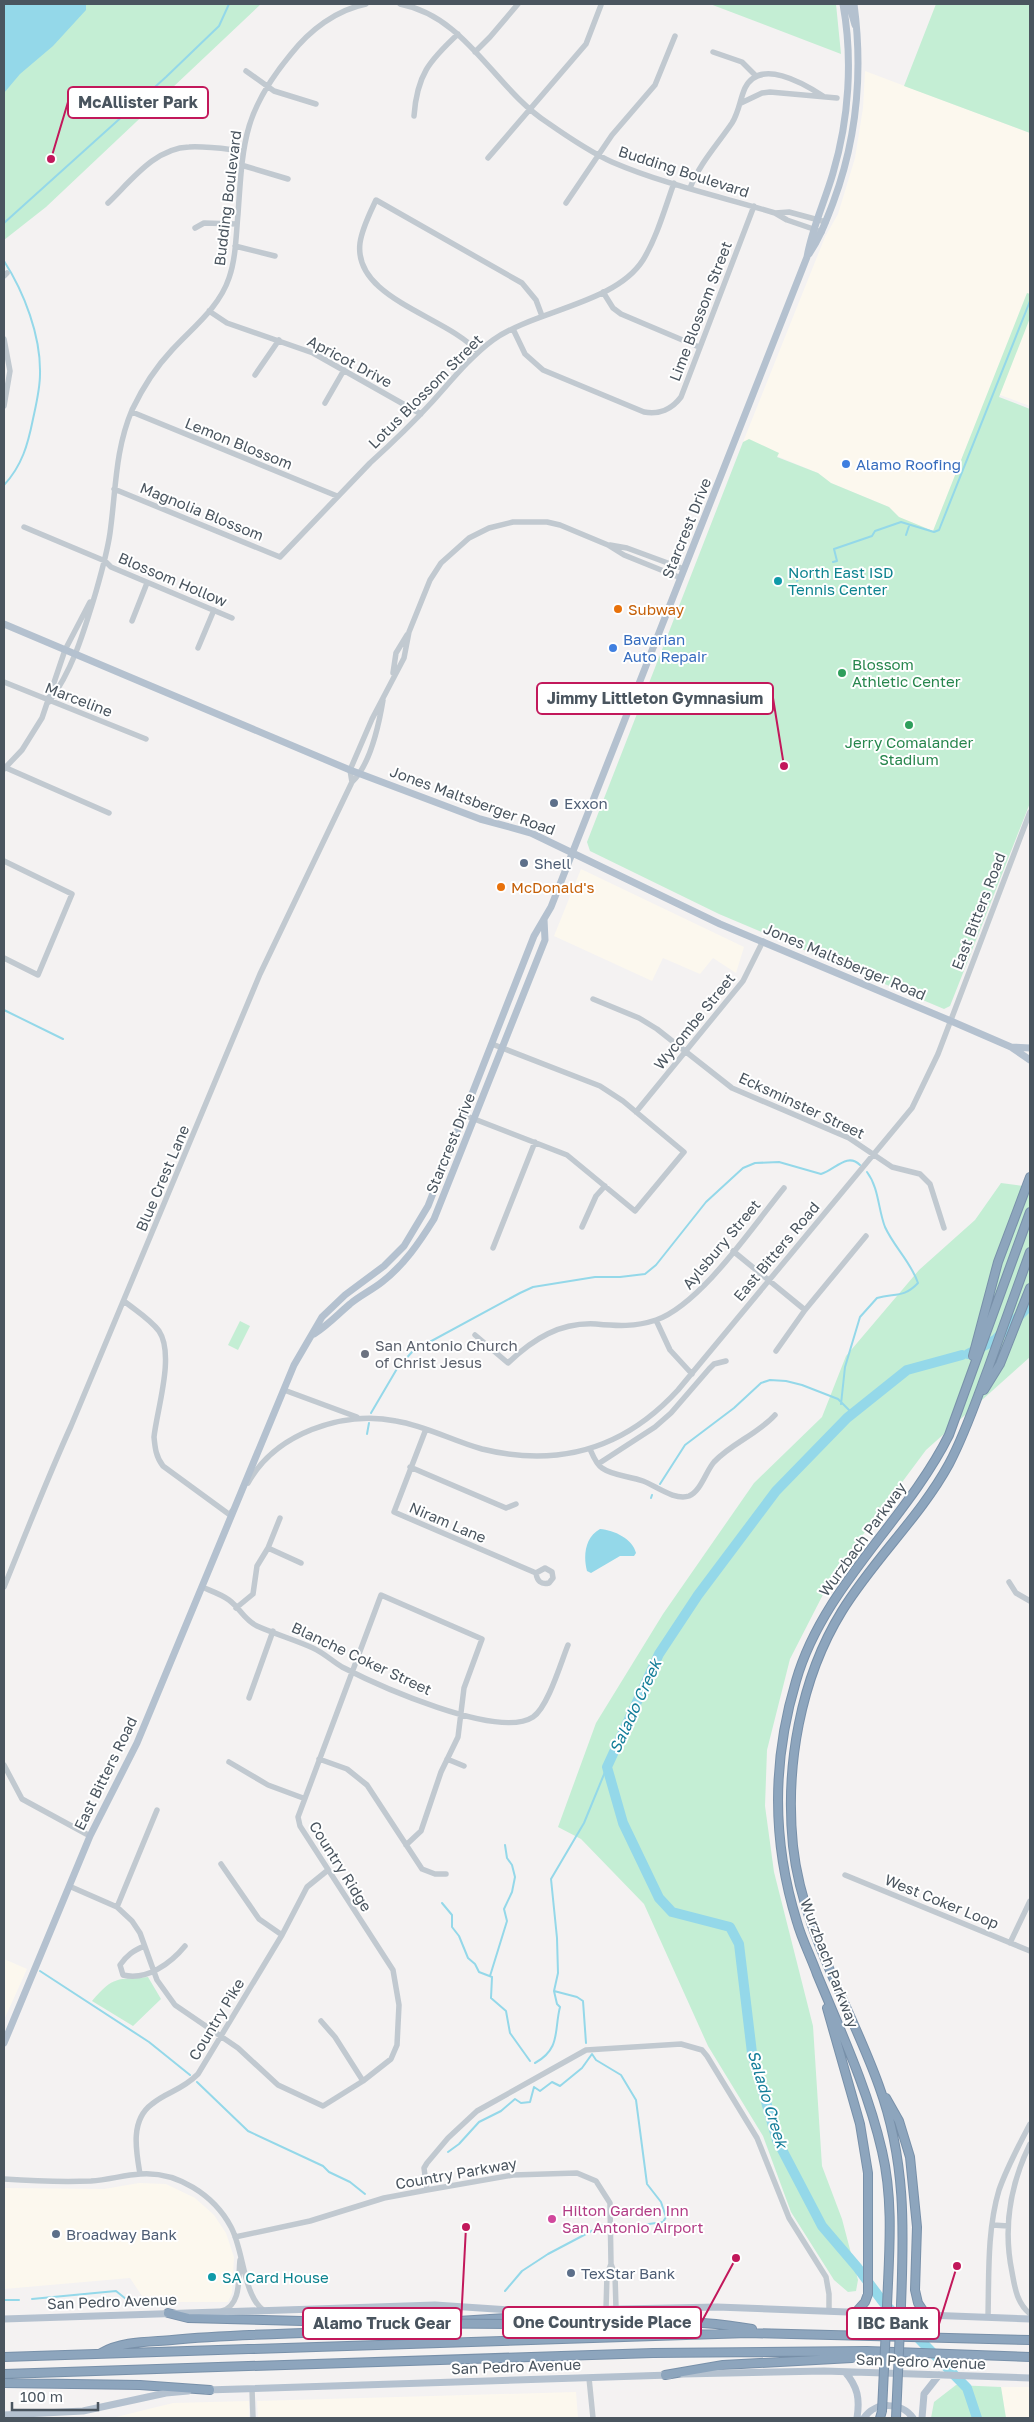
<svg xmlns="http://www.w3.org/2000/svg" width="1034" height="2422" font-family="'Golos Text',sans-serif">
	<style>
		.commercial { fill: #fcf8ee }
		.green { fill: #c4eed4 }
		.water { fill: #94d8e9 }
		.lines { fill: none; stroke-linecap: round; stroke-linejoin: round }
		.stream { stroke: #94d8e9; stroke-width: 2 }
		.river { stroke: #94d8e9; stroke-width: 10 }
		.highway-casing { stroke: #7890a9; stroke-width: 10 }
		.minor { stroke: #c1c9d0; stroke-width: 5.5 }
		.major { stroke: #b4c1cf; stroke-width: 7 }
		.highway { stroke: #8da5bd; stroke-width: 8 }
		.highway-bridge-casing { stroke: #7890a9; stroke-width: 10; stroke-linecap: butt }
		.highway-bridge { stroke: #8da5bd; stroke-width: 8 }
		.shop-dot { fill: #3f7fe0; stroke: #fff; stroke-width: 2 }
		.culture-dot { fill: #0f9aa8; stroke: #fff; stroke-width: 2 }
		.food-dot { fill: #e8710a; stroke: #fff; stroke-width: 2 }
		.leisure-dot { fill: #2e9e5b; stroke: #fff; stroke-width: 2 }
		.service-dot { fill: #5c6f8a; stroke: #fff; stroke-width: 2 }
		.worship-dot { fill: #6b7280; stroke: #fff; stroke-width: 2 }
		.hotel-dot { fill: #d1479c; stroke: #fff; stroke-width: 2 }
		.labels { text-anchor: middle; dominant-baseline: central; stroke-width: 4; stroke-linejoin: round; paint-order: stroke }
		.street-label { font-size: 15px; fill: #4a555f; stroke: #fff }
		.shop-label { font-size: 15px; fill: #366cbe; stroke: #fff; text-anchor: start }
		.culture-label { font-size: 15px; fill: #0d838f; stroke: #fff; text-anchor: start }
		.food-label { font-size: 15px; fill: #c56008; stroke: #fff; text-anchor: start }
		.leisure-label { font-size: 15px; fill: #27864d; stroke: #fff; text-anchor: start }
		.service-label { font-size: 15px; fill: #4e5e75; stroke: #fff; text-anchor: start }
		.worship-label { font-size: 15px; fill: #5b616d; stroke: #fff; text-anchor: start }
		.hotel-label { font-size: 15px; fill: #b23c85; stroke: #fff; text-anchor: start }
		.water-label { font-size: 16px; font-style: italic; fill: #147e99; stroke: #fff }
		.leader { fill: none; stroke: #c2185b; stroke-width: 2 }
		.callout-dot { fill: #c2185b; stroke: #fff; stroke-width: 2 }
		.callout { fill: #fff; stroke: #c2185b; stroke-width: 2 }
		.callout-label { font-size: 16px; text-anchor: middle; font-weight: bold; fill: #4a555f }
	</style>
	<rect width="100%" height="100%" fill="#f4f2f2"/>
	<path class="commercial" d="M865,71L1030,133V406L989,391L933,531L899,517L889,507L831,483L818,473L743,442L825,237L838,214L855,158L863,108Z
		M581,869L744,947L736,973L713,958L700,974L663,958L652,981L554,936Z
		M4,1959L27,1969L4,2020Z
		M139,2183L166,2184L195,2198L214,2215L226,2233L234,2257L232,2293L228,2302H146L130,2278L4,2289V2188L104,2189Z
		M1001,2387H1030V2418H1006Z
		M576,2392L578,2418H258L257,2401Z
		M249,2401V2418H112L173,2403Z"/>
	<path class="green" d="M4,4H261L46,207L4,240Z
		M710,4H836L841,54Z
		M936,4H1030V133L904,86Z
		M1027,293L1030,294V318L999,397L1030,409V803L950,1006L944,1009L719,914L590,851L587,842L743,442L749,439L779,453L777,457L818,473L831,483L889,507L899,517L933,531Z
		M1001,1183L1030,1187V1357L926,1450L833,1575L790,1659L767,1750L765,1806L774,1872L813,2026L822,2166L842,2219L858,2280L856,2291L848,2292L834,2280L791,2212L763,2136L708,2046L644,1904L581,1839L558,1827L596,1723L663,1614L754,1483L822,1417L846,1356L919,1270L975,1220Z
		M240,1321L250,1326L238,1350L228,1345Z
		M148,1977L161,1999L133,2026L92,2001C114,1975 117,1980 148,1977Z
		M956,2385L1001,2387L1006,2418H931L934,2402Z"/>
	<path class="water" d="M4,4H86V10L53,46L20,74L4,93Z
		M600,1529C614,1530 633,1539 636,1553L634,1556H620L591,1573L587,1571C583,1556 585,1537 600,1529Z"/>
	<g class="lines">
		<path class="stream" d="M4,223L166,77L219,26L229,4
			M4,261C24,292 41,336 40,374C40,389 36,405 33,419C28,444 22,466 4,485
			M906,535L909,526
			M833,562L837,561L834,549L872,536L875,531L901,522L934,532L939,530L1030,301
			M794,568L802,572
			M797,581L802,572L813,569
			M4,1010L63,1039
			M841,1404L845,1367L860,1317L877,1298C895,1293 904,1298 918,1283C911,1262 894,1247 885,1227C878,1209 879,1188 867,1172
			M371,1413L398,1367L413,1351L520,1293L533,1287L595,1277H620L645,1274L656,1265L706,1202L743,1168L755,1163L779,1162L821,1174C835,1170 847,1152 860,1165
			M367,1434L369,1423
			M660,1484L685,1445L734,1408L761,1383L770,1380L786,1381L802,1385L838,1399L853,1414
			M651,1498L652,1495
			M442,1903L452,1915V1927L459,1936L468,1958L475,1964L479,1972L492,1977L491,1998L506,2011L510,2033L530,2061
			M40,1971L149,2042L190,2075
			M490,1976L507,1921L504,1909L512,1892L515,1877L512,1865L507,1858L505,1845
			M586,2043L583,2001L577,1997L554,1991L558,1973L557,1938L551,1879L584,1823L607,1767
			M535,2063C561,2049 554,2030 560,2007L557,2004L554,1991
			M197,2082L248,2131L323,2166L329,2172L350,2182L365,2194
			M448,2152L459,2144L479,2122L501,2111L515,2099L521,2103L530,2102L534,2087L540,2091L552,2082L560,2086L582,2068L592,2054L596,2060L621,2075L636,2100L647,2184L661,2202L666,2217L663,2222L642,2225H603L548,2254L522,2271L505,2291
			M32,2299L116,2291L136,2307
			M4,2300H19"/>
		<path class="river" d="M968,1354L995,1340L1030,1305
			M962,1355L907,1370L847,1418L776,1491L698,1595L659,1654L607,1767L623,1823L659,1898L672,1912L730,1927L739,1944L752,2053L777,2140L822,2226L857,2267L883,2302L967,2388L977,2418"/>
		<g class="highway-casing">
			<path id="highway" d="M973,1356L998,1262L1030,1177
				M984,1390L1000,1364L1030,1288
				M827,2008L860,2124L868,2173V2294L865,2302L856,2312
				M886,2098L899,2121L910,2157L917,2227L915,2290L918,2303L926,2315
				M901,2305C904,2229 906,2160 879,2086C851,2007 802,1931 793,1846C785,1767 800,1679 842,1611C874,1559 920,1517 949,1464C965,1434 976,1401 988,1369C1002,1330 1016,1291 1030,1252
				M887,2306C889,2254 894,2202 882,2151C868,2090 841,2032 817,1974C811,1957 802,1940 797,1922C772,1842 772,1761 796,1681C823,1587 906,1521 949,1435L1030,1212
				M168,2313L188,2318L379,2323
				M458,2321L539,2316L553,2311
				M517,2324C595,2321 676,2316 752,2329
				M101,2353C122,2341 148,2342 172,2340C253,2332 335,2335 417,2326
				M4,2357L748,2333L1030,2340
				M4,2374L653,2353L867,2351L1030,2357
				M665,2375L723,2365L852,2358L865,2352
				M4,2383L140,2385L210,2390
				M880,2418L882,2411"/>
		</g>
		<path class="minor" d="M400,4C467,17 494,88 548,123C568,137 590,152 612,162C663,184 722,197 775,213L787,220L822,232
			M475,52L490,37L518,4
			M713,52L742,62L756,76
			M246,71L274,91L316,104
			M741,103L762,93L770,92L837,98
			M414,116C417,75 429,61 458,34
			M488,158L586,44L601,5
			M241,165L288,179
			M690,188C700,163 717,145 732,123C739,112 740,99 745,88C760,58 803,83 823,96
			M108,203C131,181 155,148 189,147C207,146 225,149 243,151
			M566,203L612,135L655,85L675,36
			M775,213L789,212L826,222
			M195,228L204,223L237,224
			M235,246L275,256
			M4,276L7,273
			M603,292L613,308L621,314L699,347
			M209,311L227,323L313,353L421,414
			M513,329L525,354L543,370L644,412C659,415 672,409 681,397L754,206
			M4,339L10,371L4,406
			M478,352C447,316 353,299 360,243C362,228 370,213 376,200L522,283L536,300L542,316
			M255,375L279,340
			M325,403L344,370
			M132,412L337,496
			M114,489L280,557L370,463C391,444 412,424 432,402C451,381 470,357 493,340C535,310 615,304 643,260C657,237 665,208 674,183
			M24,527L105,561L111,567L232,618
			M610,545L627,548L684,569
			M132,621L147,583
			M198,648L214,610
			M393,673L396,653L407,635
			M4,682L146,739
			M49,702C73,669 83,634 95,595C101,574 107,554 110,533C116,490 115,450 132,410C142,389 156,367 172,350C192,328 219,308 229,278C236,258 236,235 238,214C243,142 243,112 291,54C310,30 336,10 366,4
			M4,767L109,813
			M4,769L22,750L42,718L65,650L90,602
			M352,782L350,770L372,719L404,658L409,632L430,580L441,563L469,538L489,528L513,522H547L560,525L608,545L624,555L681,578
			M4,861L72,894L38,975L4,958
			M593,999L639,1018L657,1029L732,1088L849,1138L892,1167L920,1174L930,1184L944,1228
			M636,1112L743,981L763,941
			M464,1115L567,1155L635,1211L684,1152L623,1101L600,1086L492,1044
			M582,1227L596,1196L605,1186
			M493,1248L535,1142
			M733,1251L805,1310
			M124,1301C135,1310 150,1319 159,1331C175,1355 157,1409 154,1437C155,1448 156,1457 163,1466L230,1515L232,1511
			M656,1320L670,1350L692,1374
			M475,1335L508,1363C533,1339 560,1322 596,1324C617,1326 635,1327 656,1320C701,1304 753,1226 784,1188
			M776,1351L805,1310L866,1236
			M284,1390L357,1417
			M426,1429L394,1512L536,1573C537,1581 541,1585 549,1583L553,1578L552,1572L545,1568L536,1573
			M590,1449C593,1456 596,1464 602,1468C613,1476 630,1476 643,1481C656,1486 675,1501 689,1496C701,1491 706,1471 714,1462C732,1443 758,1434 775,1415
			M598,1464L655,1427L671,1413L709,1369L714,1364L726,1361
			M410,1467L506,1508L516,1504
			M248,1483C275,1434 342,1410 396,1421C426,1426 453,1441 482,1449C559,1468 625,1448 678,1390L912,1108L938,1054L1030,812
			M268,1548L301,1563
			M1009,1582L1016,1593L1030,1601
			M4,1587C26,1533 47,1479 71,1426L260,974L352,782C370,765 379,724 383,700
			M202,1587C211,1591 221,1594 229,1600C240,1608 244,1620 257,1626C275,1634 295,1640 313,1648C324,1653 332,1661 342,1667C377,1685 498,1740 533,1717C548,1707 561,1662 568,1645
			M236,1608L253,1594L257,1566L268,1548L280,1518
			M249,1698L273,1631
			M319,1759L347,1769L367,1785L422,1869L435,1874H446
			M447,1759L464,1766
			M229,1762L268,1785L303,1798
			M4,1765L22,1799L90,1836
			M221,1864L259,1919L282,1935
			M845,1875L1030,1951
			M69,1886L117,1907L132,1921L140,1933L157,1980L175,2005L238,2048L278,2085L323,2106L363,2081L391,2059L397,2045L399,2005L393,1970L300,1826L298,1817L381,1595L482,1639L464,1688L458,1737L441,1772L421,1831L406,1845
			M117,1907L157,1810
			M1010,1943L1030,1901
			M144,1946C133,1951 127,1955 120,1965L123,1975C147,1981 171,1963 185,1946
			M321,2021L335,2037L363,2081
			M1030,2144C1010,2185 1003,2228 1012,2272C1015,2289 1017,2303 1030,2314
			M140,2174C136,2151 130,2120 152,2104C168,2091 181,2091 198,2074L282,1935L307,1887L328,1870
			M4,2179C33,2181 63,2182 91,2181C108,2180 124,2175 140,2174C177,2171 214,2195 231,2227C244,2251 243,2294 263,2310
			M427,2190L424,2168L427,2163L448,2138L477,2111L586,2050L681,2044L702,2050L707,2056L757,2138L789,2218L826,2277L829,2294V2311
			M993,2225L1008,2226
			M235,2237L310,2221L384,2198L427,2190L513,2175L577,2173L596,2181L610,2203L611,2264L615,2275L616,2308
			M606,2309L607,2275L611,2264
			M222,2311C242,2305 238,2277 240,2260
			M988,2317C989,2276 987,2230 999,2190C1007,2167 1019,2145 1030,2124
			M589,2378L593,2418
			M252,2389L253,2418"/>
		<path class="major" d="M849,4L855,25
			M809,254C820,238 826,221 833,203C857,139 863,72 854,4
			M4,624L350,770L480,819L531,833L720,924L951,1021L1011,1047L1030,1060
			M1011,1047L1030,1048
			M314,1334C328,1325 337,1315 350,1304C359,1296 372,1290 382,1282C404,1265 419,1243 434,1219L545,940L544,919
			M4,2043L90,1836L137,1743L294,1365L322,1317L345,1295L384,1266L404,1246L428,1206L534,936L551,907L807,257C812,228 825,201 833,173C849,119 853,59 843,4
			M4,2319L435,2305L524,2311L717,2307L1030,2319
			M845,2372C858,2387 860,2399 857,2418
			M683,2374L824,2371L1030,2378
			M206,2390L670,2375
			M4,2415L83,2411L166,2393L188,2391
			M864,2418C875,2401 902,2402 913,2418
			M922,2418L924,2394L939,2375"/>
		<use href="#highway" class="highway"/>
		<g class="highway-bridge-casing">
			<path id="highway-bridge" d="M379,2323L517,2324
				M882,2411L887,2306
				M896,2418L901,2305"/>
		</g>
		<use href="#highway-bridge" class="highway-bridge"/>
	</g>
	<g class="shop-dot">
		<circle cx="846" cy="464" r="5"/>
		<circle cx="613" cy="648" r="5"/>
	</g>
	<g class="culture-dot">
		<circle cx="778" cy="581" r="5"/>
		<circle cx="212" cy="2277" r="5"/>
	</g>
	<g class="food-dot">
		<circle cx="618" cy="609" r="5"/>
		<circle cx="501" cy="887" r="5"/>
	</g>
	<g class="leisure-dot">
		<circle cx="842" cy="673" r="5"/>
		<circle cx="909" cy="725" r="5"/>
	</g>
	<g class="service-dot">
		<circle cx="554" cy="803" r="5"/>
		<circle cx="524" cy="863" r="5"/>
		<circle cx="56" cy="2234" r="5"/>
		<circle cx="571" cy="2273" r="5"/>
	</g>
	<circle class="worship-dot" cx="365" cy="1354" r="5"/>
	<circle class="hotel-dot" cx="552" cy="2219" r="5"/>
	<g class="labels">
		<g class="street-label">
			<text transform="translate(684 171) rotate(18)">Budding Boulevard</text>
			<text transform="translate(227 198) rotate(-83)">Budding Boulevard</text>
			<text transform="translate(700 311) rotate(-69)">Lime Blossom Street</text>
			<text transform="translate(350 361) rotate(28)">Apricot Drive</text>
			<text transform="translate(425 391) rotate(-45)">Lotus Blossom Street</text>
			<text transform="translate(239 443) rotate(22)">Lemon Blossom</text>
			<text transform="translate(202 511) rotate(22)">Magnolia Blossom</text>
			<text transform="translate(686 528) rotate(-68)">Starcrest Drive</text>
			<text transform="translate(173 579) rotate(23)">Blossom Hollow</text>
			<text transform="translate(79 699) rotate(21)">Marceline</text>
			<text transform="translate(473 800) rotate(20)">Jones Maltsberger Road</text>
			<text transform="translate(978 911) rotate(-69)">East Bitters Road</text>
			<text transform="translate(845 961) rotate(23)">Jones Maltsberger Road</text>
			<text transform="translate(694 1021) rotate(-51)">Wycombe Street</text>
			<text transform="translate(802 1105) rotate(25)">Ecksminster Street</text>
			<text transform="translate(450 1143) rotate(-68)">Starcrest Drive</text>
			<text transform="translate(162 1178) rotate(-67)">Blue Crest Lane</text>
			<text transform="translate(721 1244) rotate(-50)">Aylsbury Street</text>
			<text transform="translate(776 1251) rotate(-50)">East Bitters Road</text>
			<text transform="translate(448 1522) rotate(23)">Niram Lane</text>
			<text transform="translate(862 1539) rotate(-54)">Wurzbach Parkway</text>
			<text transform="translate(362 1658) rotate(25)">Blanche Coker Street</text>
			<text transform="translate(105 1773) rotate(-64)">East Bitters Road</text>
			<text transform="translate(341 1866) rotate(58)">Country Ridge</text>
			<text transform="translate(942 1901) rotate(22)">West Coker Loop</text>
			<text transform="translate(830 1963) rotate(69)">Wurzbach Parkway</text>
			<text transform="translate(216 2019) rotate(-59)">Country Pike</text>
			<text transform="translate(456 2173) rotate(-10)">Country Parkway</text>
			<text transform="translate(112 2301) rotate(-2)">San Pedro Avenue</text>
			<text transform="translate(921 2361) rotate(2)">San Pedro Avenue</text>
			<text transform="translate(516 2366) rotate(-2)">San Pedro Avenue</text>
		</g>
		<g class="shop-label">
			<text x="856" y="464">Alamo Roofing</text>
			<text x="623" y="639">Bavarian<tspan x="623" dy="17">Auto Repair</tspan></text>
		</g>
		<g class="culture-label">
			<text x="788" y="572">North East ISD<tspan x="788" dy="17">Tennis Center</tspan></text>
			<text x="222" y="2277">SA Card House</text>
		</g>
		<g class="food-label">
			<text x="628" y="609">Subway</text>
			<text x="511" y="887">McDonald's</text>
		</g>
		<g class="leisure-label">
			<text x="852" y="664">Blossom<tspan x="852" dy="17">Athletic Center</tspan></text>
			<text x="909" y="742" text-anchor="middle">Jerry Comalander<tspan x="909" dy="17">Stadium</tspan></text>
		</g>
		<g class="service-label">
			<text x="564" y="803">Exxon</text>
			<text x="534" y="863">Shell</text>
			<text x="66" y="2234">Broadway Bank</text>
			<text x="581" y="2273">TexStar Bank</text>
		</g>
		<g class="worship-label">
			<text x="375" y="1345">San Antonio Church<tspan x="375" dy="17">of Christ Jesus</tspan></text>
		</g>
		<g class="hotel-label">
			<text x="562" y="2210">Hilton Garden Inn<tspan x="562" dy="17">San Antonio Airport</tspan></text>
		</g>
		<g class="water-label">
			<text transform="translate(635 1706) rotate(-65)">Salado Creek</text>
			<text transform="translate(768 2099) rotate(73)">Salado Creek</text>
		</g>
	</g>
	<path class="leader" d="M51 159L68 102M784 766L773 698M736 2258L701 2323M466 2227L461 2323M957 2266L939 2324"/>
	<g class="callout-dot">
		<circle cx="51" cy="159" r="5"/>
		<circle cx="784" cy="766" r="5"/>
		<circle cx="736" cy="2258" r="5"/>
		<circle cx="466" cy="2227" r="5"/>
		<circle cx="957" cy="2266" r="5"/>
	</g>
	<g class="callout">
		<rect x="68" y="87" width="140" height="31" rx="5"/>
		<rect x="537" y="683" width="236" height="31" rx="5"/>
		<rect x="503" y="2307" width="198" height="31" rx="5"/>
		<rect x="303" y="2308" width="158" height="31" rx="5"/>
		<rect x="847" y="2308" width="92" height="31" rx="5"/>
	</g>
	<g class="callout-label">
		<text x="138" y="108">McAllister Park</text>
		<text x="655" y="704">Jimmy Littleton Gymnasium</text>
		<text x="602" y="2328">One Countryside Place</text>
		<text x="382" y="2329">Alamo Truck Gear</text>
		<text x="893" y="2329">IBC Bank</text>
	</g>
	<rect width="1034" height="2422" fill="none" stroke="#4a555f" stroke-width="10"/>
	<path d="M12 2402v8h86v-8" fill="none" stroke="#4a555f" stroke-width="2.5"/>
	<text x="20" y="2402" font-size="15" fill="#4a555f" stroke="#ffffff" stroke-width="4" paint-order="stroke">100 m</text>
</svg>
